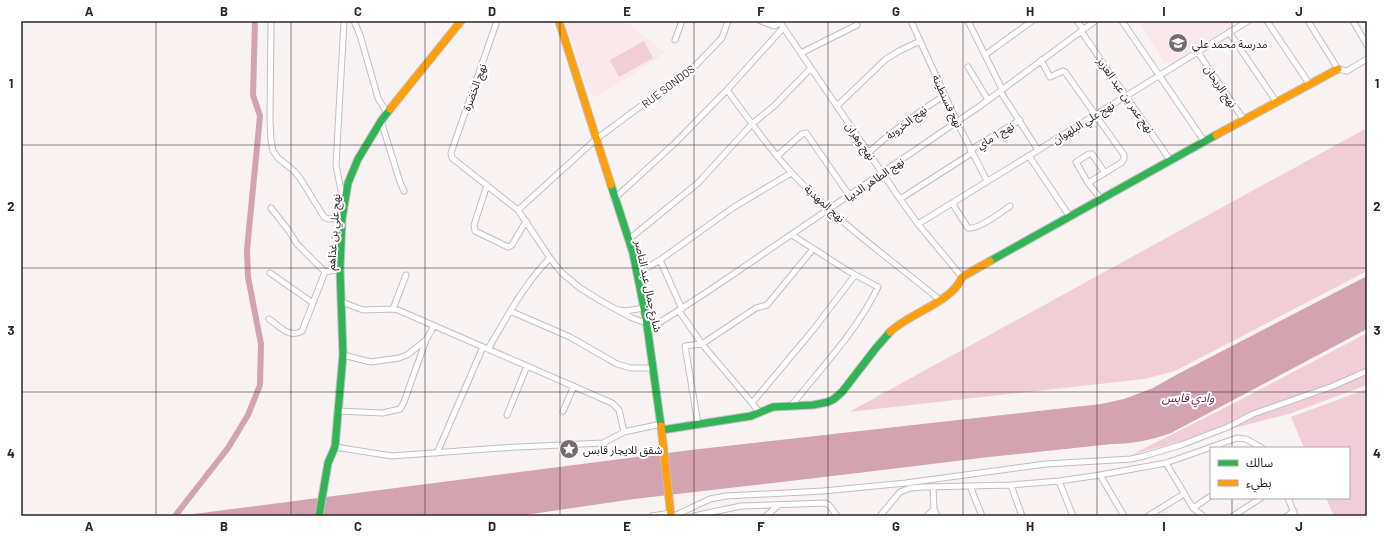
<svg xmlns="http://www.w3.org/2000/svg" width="1388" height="537" font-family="Barlow,'Noto Sans Arabic',sans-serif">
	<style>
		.built { fill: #fbe8ec }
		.green { fill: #f1cdd7 }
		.water { fill: #d3a3b1 }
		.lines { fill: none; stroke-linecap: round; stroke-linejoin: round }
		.canal { stroke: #d3a3b1; stroke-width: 6 }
		.street-casing { stroke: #c4bdbe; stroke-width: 7 }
		.fast-casing { stroke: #c4bdbe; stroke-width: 9 }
		.slow-casing { stroke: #c4bdbe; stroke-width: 9 }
		.street { stroke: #fefdfd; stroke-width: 5 }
		.fast { stroke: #30b455; stroke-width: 7 }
		.slow { stroke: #ff9f0a; stroke-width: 7 }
		.grid { fill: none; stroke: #2e2427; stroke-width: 1; stroke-opacity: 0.55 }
		.labels { text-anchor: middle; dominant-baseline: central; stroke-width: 4; stroke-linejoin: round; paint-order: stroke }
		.poi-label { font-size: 11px; fill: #2e2427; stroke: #fff; text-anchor: start }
		.street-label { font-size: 11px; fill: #2e2427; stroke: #fff }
		.water-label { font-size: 12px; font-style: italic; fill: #722342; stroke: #fff }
		.neatline { fill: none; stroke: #2e2427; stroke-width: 1.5 }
		.grid-label { font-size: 13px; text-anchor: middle; font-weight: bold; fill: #2e2427 }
	</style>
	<rect width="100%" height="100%" fill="#f8f2f3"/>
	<path class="built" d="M565,21H625L665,53L621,82L594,98L585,83Z
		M1138,21H1240L1172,63L1164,62Z"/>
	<path class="green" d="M644,41L653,58L619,77L610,60Z
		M1367,128V271L1175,371L1144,379L849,412Z
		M1367,333V385L1289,414L1133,454L1238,401Z
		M1367,389V516H1334L1326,498H1349V448H1304L1291,417Z"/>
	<path class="water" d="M1367,276V329L1171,433C1151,440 1133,444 1112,444L989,457L858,473L634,499L518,516H178L691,450L1101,404L1124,399L1153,388L1176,375Z"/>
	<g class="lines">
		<path class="canal" d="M175,516L228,448L248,415L260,385L261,344L248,277L247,250L260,116L253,95L255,21"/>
		<g class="street-casing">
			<path id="street" d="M271,21L270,120L271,140L273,151L278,158L294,171L300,178L324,217L328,219H342
				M354,21L360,35L378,98L387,113
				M497,21L453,147L451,153L452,158L518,210L550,258L561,272L580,288L601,301L632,318L647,323
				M761,21L774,26L780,23
				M779,21L900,199L918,224L962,277
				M911,21L957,122L987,181
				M968,21L1002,89
				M1077,21L1083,29
				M1122,21L1204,141
				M1267,21L1310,85
				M1308,21L1338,69L1347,71L1367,59
				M1353,21L1367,45
				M1081,31L1170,160
				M1229,32L1277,103
				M675,40L682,21
				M1197,51L1244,120
				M801,53L857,25
				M985,55L1032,21
				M1041,60L1050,77L1063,71L1065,72L1124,155V159L1121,163L1088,183L1101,199
				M968,67L988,100
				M727,90C748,118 767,146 790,171C834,219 890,259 940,300
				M1000,91L1038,150
				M837,106L886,59L899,51L920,41
				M381,121L400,182L404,191
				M970,150L1020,120
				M869,152C893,131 918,112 945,95
				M777,156L802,134L806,133L849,195
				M1029,156L1070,217
				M1088,183L1076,162L1089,154H1092L1105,173
				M487,185L474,225L475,231L508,247L512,245L526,221
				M614,199L675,143L727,90L783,28
				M900,199L972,153
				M343,201L336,165L344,21
				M952,203L968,228C978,230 1002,212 1010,206
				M271,208L289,231L297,244L325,272L340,269
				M518,210L595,140L696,65L722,38L728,21
				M918,224L1248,21
				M628,240L698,183L752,124L774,106L811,68
				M660,260L682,309
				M270,273L313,303
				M637,274L660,260L734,207L791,173
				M342,302L363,310L393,309L398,310L612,403L619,410L624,432L661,424
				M393,309L406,275
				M619,310L625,311L644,308
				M510,311L570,337L617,364L631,368H653
				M679,311L702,344L752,403
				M269,319C279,326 290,339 302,331L325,272
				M648,330L710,290L980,106L1095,21
				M488,349C507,317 524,284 550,258
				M343,355L371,362L399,358L407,355L426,340L434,326
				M791,406C821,368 857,331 878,287L848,271L792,235
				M338,411L383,413L400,409L404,402L426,340
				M563,411L574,386
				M759,412L752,403L813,330L855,275
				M507,415L527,366
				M698,424L685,346L702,344L756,308L767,305L813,249
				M335,447L392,456L500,448L603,443L624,432
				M437,453L483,347
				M1166,463L1193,508L1203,516
				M1100,475L1124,516
				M1059,481L1073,516
				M1011,485L1022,516
				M970,486L982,516
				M933,487L934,509L937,516
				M1288,498L1295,516
				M1193,508L1211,496
				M703,514L741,506L825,503L829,505L837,516
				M652,516L671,513
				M674,516L710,499L726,496L823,491L906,483L1046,464L1131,459L1144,456L1181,445L1228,427L1253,414L1333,386L1367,371
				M694,516L703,514L704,515
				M766,516L779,505
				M880,516L900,492L910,488L925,487L1011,485L1059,481L1100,475L1166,463L1237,438L1246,439L1262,448
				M927,516L934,509
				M1148,516L1184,494
				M1233,516L1261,498
				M1287,516L1294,511"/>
		</g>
		<g class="fast-casing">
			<path id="fast" d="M611,185L633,253L646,318L661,426
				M990,261L1216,135
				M662,430L751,416L773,407L813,405L828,402L834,399L842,392L876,348L890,332
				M319,516L328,463L335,447L343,355L340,269L342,219L348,183L358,159L381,121L390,109"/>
		</g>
		<g class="slow-casing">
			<path id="slow" d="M559,21L611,185
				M390,109L461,21
				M1216,135L1338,69
				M890,332C909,313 953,302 962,277L990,261
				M661,426L671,516"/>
		</g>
		<use href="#street" class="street"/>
		<use href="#fast" class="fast"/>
		<use href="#slow" class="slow"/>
	</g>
	<path class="grid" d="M156,21V516M291,21V516M425,21V516M560,21V516M694,21V516M828,21V516M963,21V516M1097,21V516M1232,21V448M21,145H1367M21,268H1367M21,392H1367M1232,498V516"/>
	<defs>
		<g id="school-disc" transform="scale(1)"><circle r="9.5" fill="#756c6e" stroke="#fff"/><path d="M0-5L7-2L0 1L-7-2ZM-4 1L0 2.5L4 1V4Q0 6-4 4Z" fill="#fff"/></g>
		<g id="sight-disc" transform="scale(1)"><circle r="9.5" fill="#756c6e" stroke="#fff"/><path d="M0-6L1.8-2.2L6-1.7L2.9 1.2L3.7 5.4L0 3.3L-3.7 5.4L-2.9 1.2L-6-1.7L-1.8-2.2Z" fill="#fff"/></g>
	</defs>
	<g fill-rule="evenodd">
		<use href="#school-disc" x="1178" y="43"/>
		<use href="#sight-disc" x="569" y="449"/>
	</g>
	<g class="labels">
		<g class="poi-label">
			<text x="1192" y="43">مدرسة محمد علي</text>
			<text x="583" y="449">شقق للايجار قابس</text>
		</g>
		<g class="street-label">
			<text transform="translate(668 86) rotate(-37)">RUE SONDOS</text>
			<text transform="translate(1221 86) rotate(56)">نهج الريحان</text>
			<text transform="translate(474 87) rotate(-70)">نهج الخضرة</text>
			<text transform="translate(1126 95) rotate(55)">نهج عمر بن عبد العزيز</text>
			<text transform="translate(948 101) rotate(65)">نهج قسنطينة</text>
			<text transform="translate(906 122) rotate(-37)">نهج الخروبة</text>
			<text transform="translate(1083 122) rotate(-32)">نهج علي البلهوان</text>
			<text transform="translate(995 135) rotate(-31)">نهج 1 ماي</text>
			<text transform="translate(861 141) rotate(55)">نهج وهران</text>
			<text transform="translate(874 179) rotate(-34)">نهج الطاهر الدبيا</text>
			<text transform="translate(825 203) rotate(42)">نهج المهدية</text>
			<text transform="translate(333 232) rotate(-86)">نهج علي بن غذاهم</text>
			<text transform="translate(649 286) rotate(78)">شارع جمال عبد الناصر</text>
		</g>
		<g class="water-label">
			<text x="1188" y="397">وادي قابس</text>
		</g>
	</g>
	<rect width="1388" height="537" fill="none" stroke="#ffffff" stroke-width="44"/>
	<rect x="1210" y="447" width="140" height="52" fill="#ffffff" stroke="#aba7a9"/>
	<rect x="1218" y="460" width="20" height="6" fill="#30b455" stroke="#aba7a9"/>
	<text x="1246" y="467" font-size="12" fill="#2e2427">سالك</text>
	<rect x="1218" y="480" width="20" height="6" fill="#ff9f0a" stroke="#aba7a9"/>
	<text x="1246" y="487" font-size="12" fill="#2e2427">بطيء</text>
	<rect x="22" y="22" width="1344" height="493" class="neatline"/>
	<g class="grid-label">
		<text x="89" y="16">A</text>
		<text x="224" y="16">B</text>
		<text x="358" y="16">C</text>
		<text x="492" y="16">D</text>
		<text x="627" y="16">E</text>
		<text x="761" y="16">F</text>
		<text x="896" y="16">G</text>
		<text x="1030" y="16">H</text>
		<text x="1164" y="16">I</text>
		<text x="1299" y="16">J</text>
		<text x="11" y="88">1</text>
		<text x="1377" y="88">1</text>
		<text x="11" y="211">2</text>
		<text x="1377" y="211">2</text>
		<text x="11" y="335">3</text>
		<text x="1377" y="335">3</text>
		<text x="11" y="458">4</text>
		<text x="1377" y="458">4</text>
		<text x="89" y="531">A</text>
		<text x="224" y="531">B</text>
		<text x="358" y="531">C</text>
		<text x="492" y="531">D</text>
		<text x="627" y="531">E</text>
		<text x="761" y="531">F</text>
		<text x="896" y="531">G</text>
		<text x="1030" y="531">H</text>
		<text x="1164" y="531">I</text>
		<text x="1299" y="531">J</text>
	</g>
</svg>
